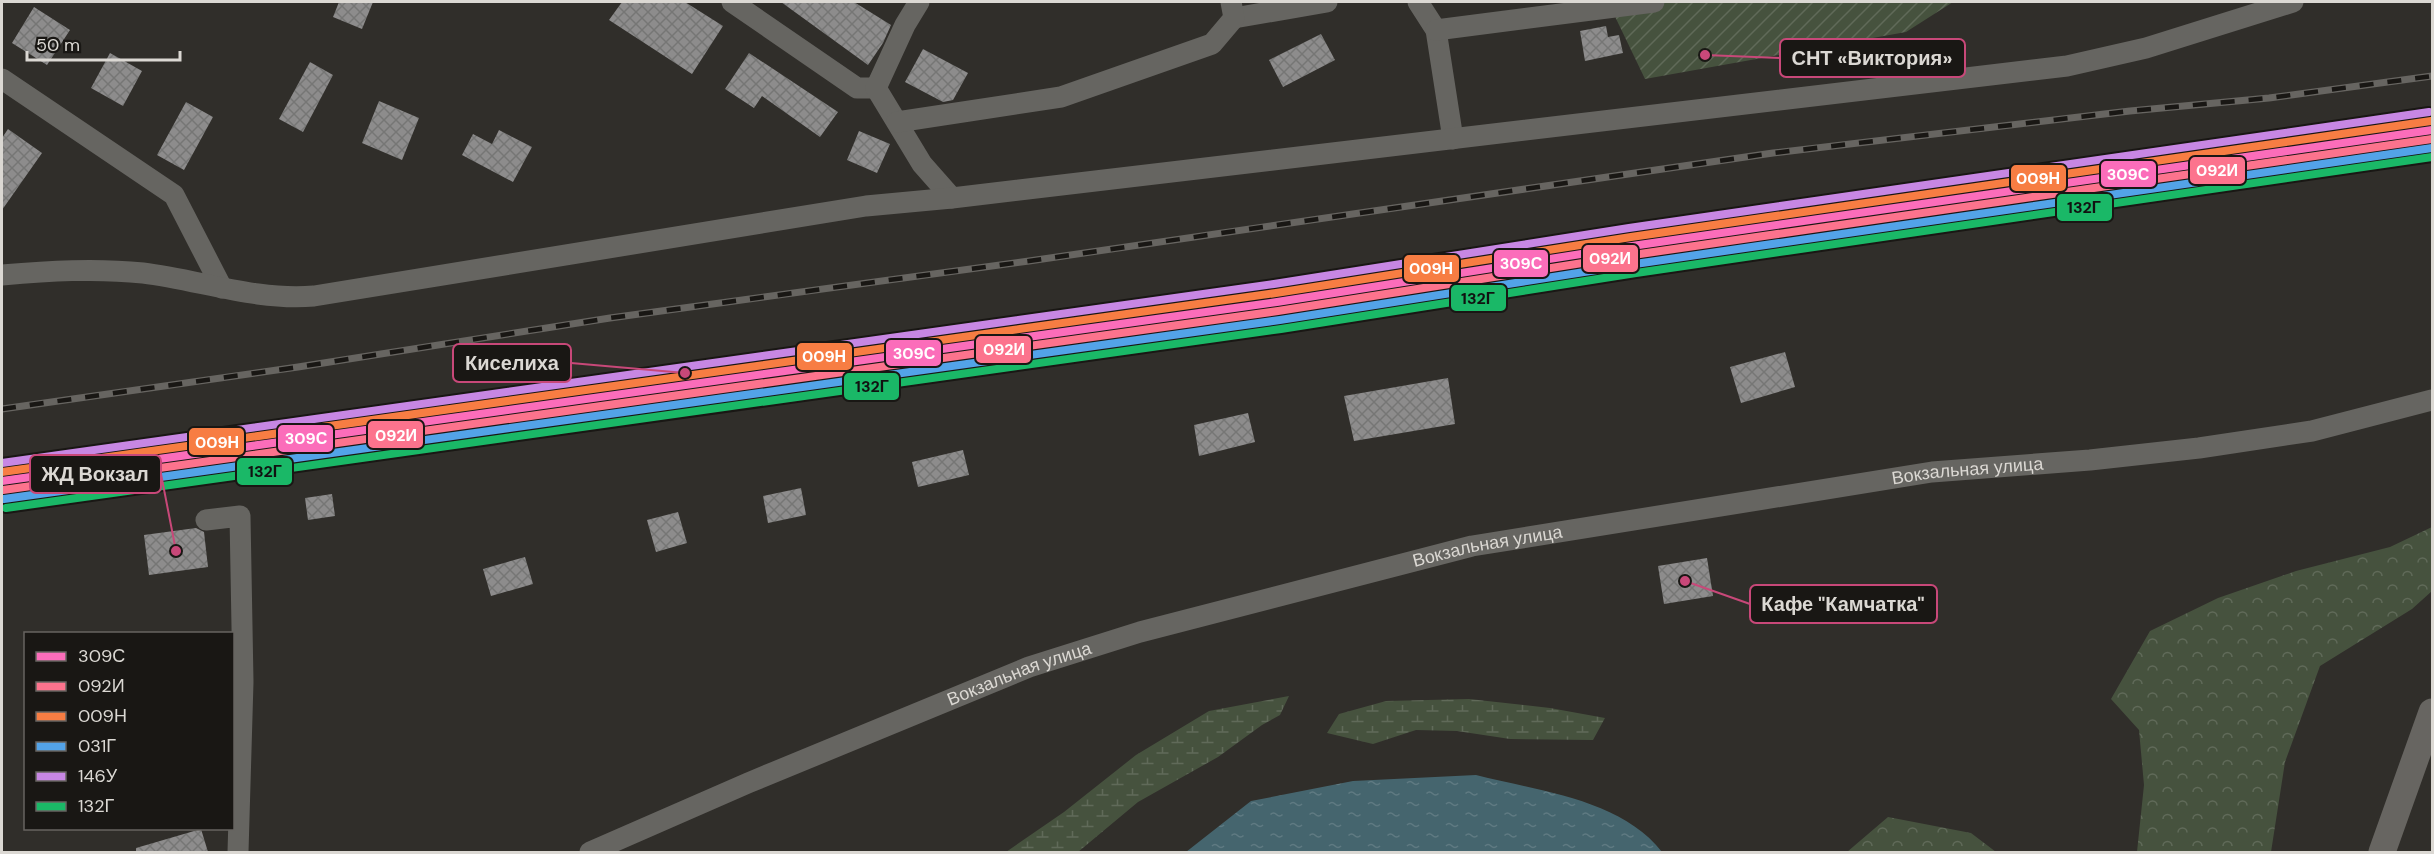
<svg xmlns="http://www.w3.org/2000/svg" width="2434" height="854" font-family="'DM Sans',sans-serif">
	<style>
		.forest { fill: url(#forest-crowns) }
		.wetland { fill: url(#wetland-marsh) }
		.garden { fill: url(#garden-furrows) }
		.water { fill: url(#water-ripples) }
		.building { fill: url(#building-cross-hatch) }
		.lines { fill: none; stroke-linecap: round; stroke-linejoin: round }
		.minor { stroke: #666561; stroke-width: 21 }
		.major { stroke: #676561; stroke-width: 27 }
		.rail-casing { stroke: #676561; stroke-width: 7 }
		.rail { stroke: #191714; stroke-width: 4.5; stroke-dasharray: 14; stroke-linecap: butt }
		.rail-1-casing { stroke: #191714; stroke-width: 12 }
		.rail-2-casing { stroke: #191714; stroke-width: 12 }
		.rail-3-casing { stroke: #191714; stroke-width: 12 }
		.rail-4-casing { stroke: #191714; stroke-width: 12 }
		.rail-5-casing { stroke: #191714; stroke-width: 12 }
		.rail-6-casing { stroke: #191714; stroke-width: 12 }
		.rail-1 { stroke: #fb6dba; stroke-width: 8 }
		.rail-2 { stroke: #fc738d; stroke-width: 8 }
		.rail-3 { stroke: #f77d43; stroke-width: 8 }
		.rail-4 { stroke: #53a3e8; stroke-width: 8 }
		.rail-5 { stroke: #c787e3; stroke-width: 8 }
		.rail-6 { stroke: #1ab867; stroke-width: 8 }
		.labels { text-anchor: middle; dominant-baseline: central; stroke-width: 6; stroke-linejoin: round; paint-order: stroke }
		.street-label { font-size: 18px; fill: #dbd8d3; stroke: #191714 }
		.leader { fill: none; stroke: #c84879; stroke-width: 2 }
		.callout-dot { fill: #c84879; stroke: #191714; stroke-width: 2 }
		.callout { fill: #191714; stroke: #c84879; stroke-width: 2 }
		.callout-label { font-size: 20px; text-anchor: middle; font-weight: bold; fill: #dbd8d3 }
		.line-badge { stroke: #191714; stroke-width: 2 }
		.badge-label { font-size: 16px; text-anchor: middle; font-weight: bold; fill: #fff }
		.pale-badge-label { font-size: 16px; text-anchor: middle; font-weight: bold; fill: #111 }
	</style>
	<defs>
		<pattern id="forest-crowns" width="20" height="18" patternUnits="userSpaceOnUse" patternTransform="scale(1.5)"><rect width="20" height="18" fill="#46523e"/><path d="M2 6a3 3 0 1 1 6 0M12 15a3 3 0 1 1 6 0" fill="none" stroke="#606a59"/></pattern>
		<pattern id="wetland-marsh" width="20" height="14" patternUnits="userSpaceOnUse" patternTransform="scale(1.5)"><rect width="20" height="14" fill="#46523e"/><path d="M1 5h8M5 5V1M11 12h8M15 12V8" fill="none" stroke="#606a59"/></pattern>
		<pattern id="garden-furrows" width="10" height="10" patternUnits="userSpaceOnUse" patternTransform="scale(1.5)"><rect width="10" height="10" fill="#46523e"/><path d="M-1 1l2-2M0 10L10 0M9 11l2-2" fill="none" stroke="#606a59"/></pattern>
		<pattern id="water-ripples" width="26" height="14" patternUnits="userSpaceOnUse" patternTransform="scale(1.5)"><rect width="26" height="14" fill="#45656e"/><path d="M2 4q2-2 4 0t4 0M15 11q2-2 4 0t4 0" fill="none" stroke="#5f7a82"/></pattern>
		<pattern id="building-cross-hatch" width="8" height="8" patternUnits="userSpaceOnUse" patternTransform="scale(1.5)"><rect width="8" height="8" fill="#8d8c8c"/><path d="M0 0l8 8M0 8l8-8" fill="none" stroke="#767675"/></pattern>
	</defs>
	<rect width="100%" height="100%" fill="#302e2a"/>
	<path class="forest" d="M2432,527V591L2412,609L2320,666L2285,762L2271,852H2137L2144,785L2139,730L2111,699L2150,631L2218,598L2296,571L2390,547Z
		M1888,817L1971,833L1996,852H1847Z"/>
	<path class="wetland" d="M1289,696L1280,715L1262,725L1218,757L1138,802L1078,852H1006L1064,812L1136,755L1209,711Z
		M1469,699L1550,708L1605,718L1593,740L1510,739L1457,731L1416,730L1373,744L1327,733L1339,714L1386,701Z"/>
	<path class="garden" d="M1608,2H1953L1906,32L1645,79Z"/>
	<path class="water" d="M1476,775C1538,791 1621,799 1662,852H1186L1251,801L1353,781Z"/>
	<path class="building" d="M339,2H373L362,29L333,17Z
		M622,2H685L723,26L692,74L609,20Z
		M781,2H854L891,25L883,43L868,65Z
		M34,7L70,30L47,65L12,43Z
		M1606,26L1608,37L1619,35L1623,53L1585,61L1580,31Z
		M1321,34L1335,60L1283,87L1269,60Z
		M923,49L968,73L953,100L943,102L905,82Z
		M110,53L142,71L123,106L91,88Z
		M749,53L838,112L820,137L762,96L754,108L725,89Z
		M310,62L333,75L303,132L279,119Z
		M379,101L419,118L402,160L362,143Z
		M186,102L213,117L184,170L157,155Z
		M8,129L42,153L2,210V138Z
		M499,130L532,147L513,182L462,155L473,134L492,144Z
		M859,131L890,144L877,173L847,160Z
		M1785,352L1795,387L1741,403L1730,367Z
		M1448,378L1455,424L1354,441L1344,396Z
		M1248,413L1255,442L1199,456L1194,425Z
		M963,450L969,475L918,487L912,462Z
		M801,488L806,515L768,523L763,496Z
		M332,494L335,516L308,520L305,498Z
		M678,512L687,543L656,552L647,520Z
		M196,528L204,532L208,567L149,575L144,535Z
		M525,557L533,584L491,596L483,569Z
		M1707,558L1713,596L1664,604L1658,566Z
		M201,829L208,852H136V848Z"/>
	<g class="lines">
		<g class="minor">
			<path d="M732,2L857,88H876"/>
			<path d="M919,2L905,25L876,88L922,164L952,198"/>
			<path d="M1418,2L1436,30L1453,139"/>
			<path d="M1234,18L1327,2"/>
			<path d="M1436,30L1654,2"/>
			<path d="M2,79L174,195L222,288"/>
			<path d="M897,122L1061,97L1212,44L1234,18L1231,2"/>
			<path d="M2,275C48,271 96,268 143,273C200,280 256,301 314,296L866,206L952,198L2067,66L2146,48L2293,2"/>
			<path d="M206,520L240,516L243,682L238,852"/>
			<path id="s1" d="M590,852L748,783L1029,667L1140,632L1472,546L1932,472L2090,460L2199,448L2312,431L2432,400"/>
		</g>
		<path class="major" d="M2382,852L2432,712"/>
		<g class="rail-casing">
			<path id="rail" d="M2,409L298,367L610,318L1029,261L1773,153L2130,111L2269,98L2432,76"/>
		</g>
		<use href="#rail" class="rail"/>
		<g class="rail-1-casing">
			<path id="rail-1" d="M2,481L1277,302L1632,246L2432,130"/>
		</g>
		<g class="rail-2-casing">
			<path id="rail-2" d="M3,490L1278,311L1633,255L2432,139"/>
		</g>
		<g class="rail-3-casing">
			<path id="rail-3" d="M2,472L1276,293L1631,237L2431,121"/>
		</g>
		<g class="rail-4-casing">
			<path id="rail-4" d="M4,499L1280,320L1635,264L2432,148"/>
		</g>
		<g class="rail-5-casing">
			<path id="rail-5" d="M2,463L1274,284L1629,228L2429,112"/>
		</g>
		<g class="rail-6-casing">
			<path id="rail-6" d="M6,508L1281,329L1636,273L2432,157"/>
		</g>
		<use href="#rail-1" class="rail-1"/>
		<use href="#rail-2" class="rail-2"/>
		<use href="#rail-3" class="rail-3"/>
		<use href="#rail-4" class="rail-4"/>
		<use href="#rail-5" class="rail-5"/>
		<use href="#rail-6" class="rail-6"/>
	</g>
	<g class="labels">
		<g class="street-label">
			<text stroke="none"><textPath href="#s1" startOffset="1437">Вокзальная улица</textPath></text>
			<text stroke="none"><textPath href="#s1" startOffset="951">Вокзальная улица</textPath></text>
			<text stroke="none"><textPath href="#s1" startOffset="465">Вокзальная улица</textPath></text>
		</g>
	</g>
	<path class="leader" d="M1705 55L1780 58M685 373L571 363M176 551L161 474M1685 581L1750 604"/>
	<g class="callout-dot">
		<circle cx="1705" cy="55" r="6"/>
		<circle cx="685" cy="373" r="6"/>
		<circle cx="176" cy="551" r="6"/>
		<circle cx="1685" cy="581" r="6"/>
	</g>
	<g class="callout">
		<rect x="1780" y="39" width="185" height="38" rx="6"/>
		<rect x="453" y="344" width="118" height="38" rx="6"/>
		<rect x="30" y="455" width="131" height="38" rx="6"/>
		<rect x="1750" y="585" width="187" height="38" rx="6"/>
	</g>
	<g class="callout-label">
		<text x="1872" y="65">СНТ «Виктория»</text>
		<text x="512" y="370">Киселиха</text>
		<text x="95" y="481">ЖД Вокзал</text>
		<text x="1843" y="611">Кафе "Камчатка"</text>
	</g>
	<g class="line-badge">
		<rect x="2189" y="156" width="57" height="29" rx="6" fill="#fc738d"/>
		<rect x="2100" y="160" width="57" height="28" rx="6" fill="#fb6dba"/>
		<rect x="2010" y="164" width="57" height="28" rx="6" fill="#f77d43"/>
		<rect x="2056" y="193" width="57" height="29" rx="6" fill="#1ab867"/>
		<rect x="1582" y="244" width="57" height="29" rx="6" fill="#fc738d"/>
		<rect x="1493" y="249" width="56" height="29" rx="6" fill="#fb6dba"/>
		<rect x="1403" y="254" width="57" height="29" rx="6" fill="#f77d43"/>
		<rect x="1450" y="284" width="57" height="28" rx="6" fill="#1ab867"/>
		<rect x="975" y="335" width="57" height="29" rx="6" fill="#fc738d"/>
		<rect x="885" y="339" width="57" height="28" rx="6" fill="#fb6dba"/>
		<rect x="796" y="342" width="57" height="29" rx="6" fill="#f77d43"/>
		<rect x="843" y="372" width="57" height="29" rx="6" fill="#1ab867"/>
		<rect x="367" y="420" width="57" height="29" rx="6" fill="#fc738d"/>
		<rect x="277" y="424" width="57" height="29" rx="6" fill="#fb6dba"/>
		<rect x="188" y="427" width="57" height="29" rx="6" fill="#f77d43"/>
		<rect x="236" y="457" width="57" height="29" rx="6" fill="#1ab867"/>
	</g>
	<g class="badge-label">
		<text x="2217" y="176">092И</text>
		<text x="2128" y="180">309С</text>
		<text x="2038" y="184">009Н</text>
		<text x="1610" y="264">092И</text>
		<text x="1521" y="269">309С</text>
		<text x="1431" y="274">009Н</text>
		<text x="1004" y="355">092И</text>
		<text x="914" y="359">309С</text>
		<text x="824" y="362">009Н</text>
		<text x="396" y="441">092И</text>
		<text x="306" y="444">309С</text>
		<text x="217" y="448">009Н</text>
	</g>
	<g class="pale-badge-label">
		<text x="2084" y="213">132Г</text>
		<text x="1478" y="304">132Г</text>
		<text x="872" y="392">132Г</text>
		<text x="265" y="477">132Г</text>
	</g>
	<rect width="2434" height="854" fill="none" stroke="#dbd8d3" stroke-width="6"/>
	<rect x="24" y="632" width="210" height="198" fill="#191714" stroke="#676460" stroke-width="1.5"/>
	<rect x="36" y="652" width="30" height="9" fill="#fb6dba" stroke="#676460" stroke-width="1.5"/>
	<text x="78" y="662" font-size="18" fill="#dbd8d3">309С</text>
	<rect x="36" y="682" width="30" height="9" fill="#fc738d" stroke="#676460" stroke-width="1.5"/>
	<text x="78" y="692" font-size="18" fill="#dbd8d3">092И</text>
	<rect x="36" y="712" width="30" height="9" fill="#f77d43" stroke="#676460" stroke-width="1.5"/>
	<text x="78" y="722" font-size="18" fill="#dbd8d3">009Н</text>
	<rect x="36" y="742" width="30" height="9" fill="#53a3e8" stroke="#676460" stroke-width="1.5"/>
	<text x="78" y="752" font-size="18" fill="#dbd8d3">031Г</text>
	<rect x="36" y="772" width="30" height="9" fill="#c787e3" stroke="#676460" stroke-width="1.5"/>
	<text x="78" y="782" font-size="18" fill="#dbd8d3">146У</text>
	<rect x="36" y="802" width="30" height="9" fill="#1ab867" stroke="#676460" stroke-width="1.5"/>
	<text x="78" y="812" font-size="18" fill="#dbd8d3">132Г</text>
	<path d="M27 51v9h153v-9" fill="none" stroke="#dbd8d3" stroke-width="3"/>
	<text x="36" y="51" font-size="18" fill="#dbd8d3" stroke="#191714" stroke-width="4.5" paint-order="stroke">50 m</text>
</svg>
